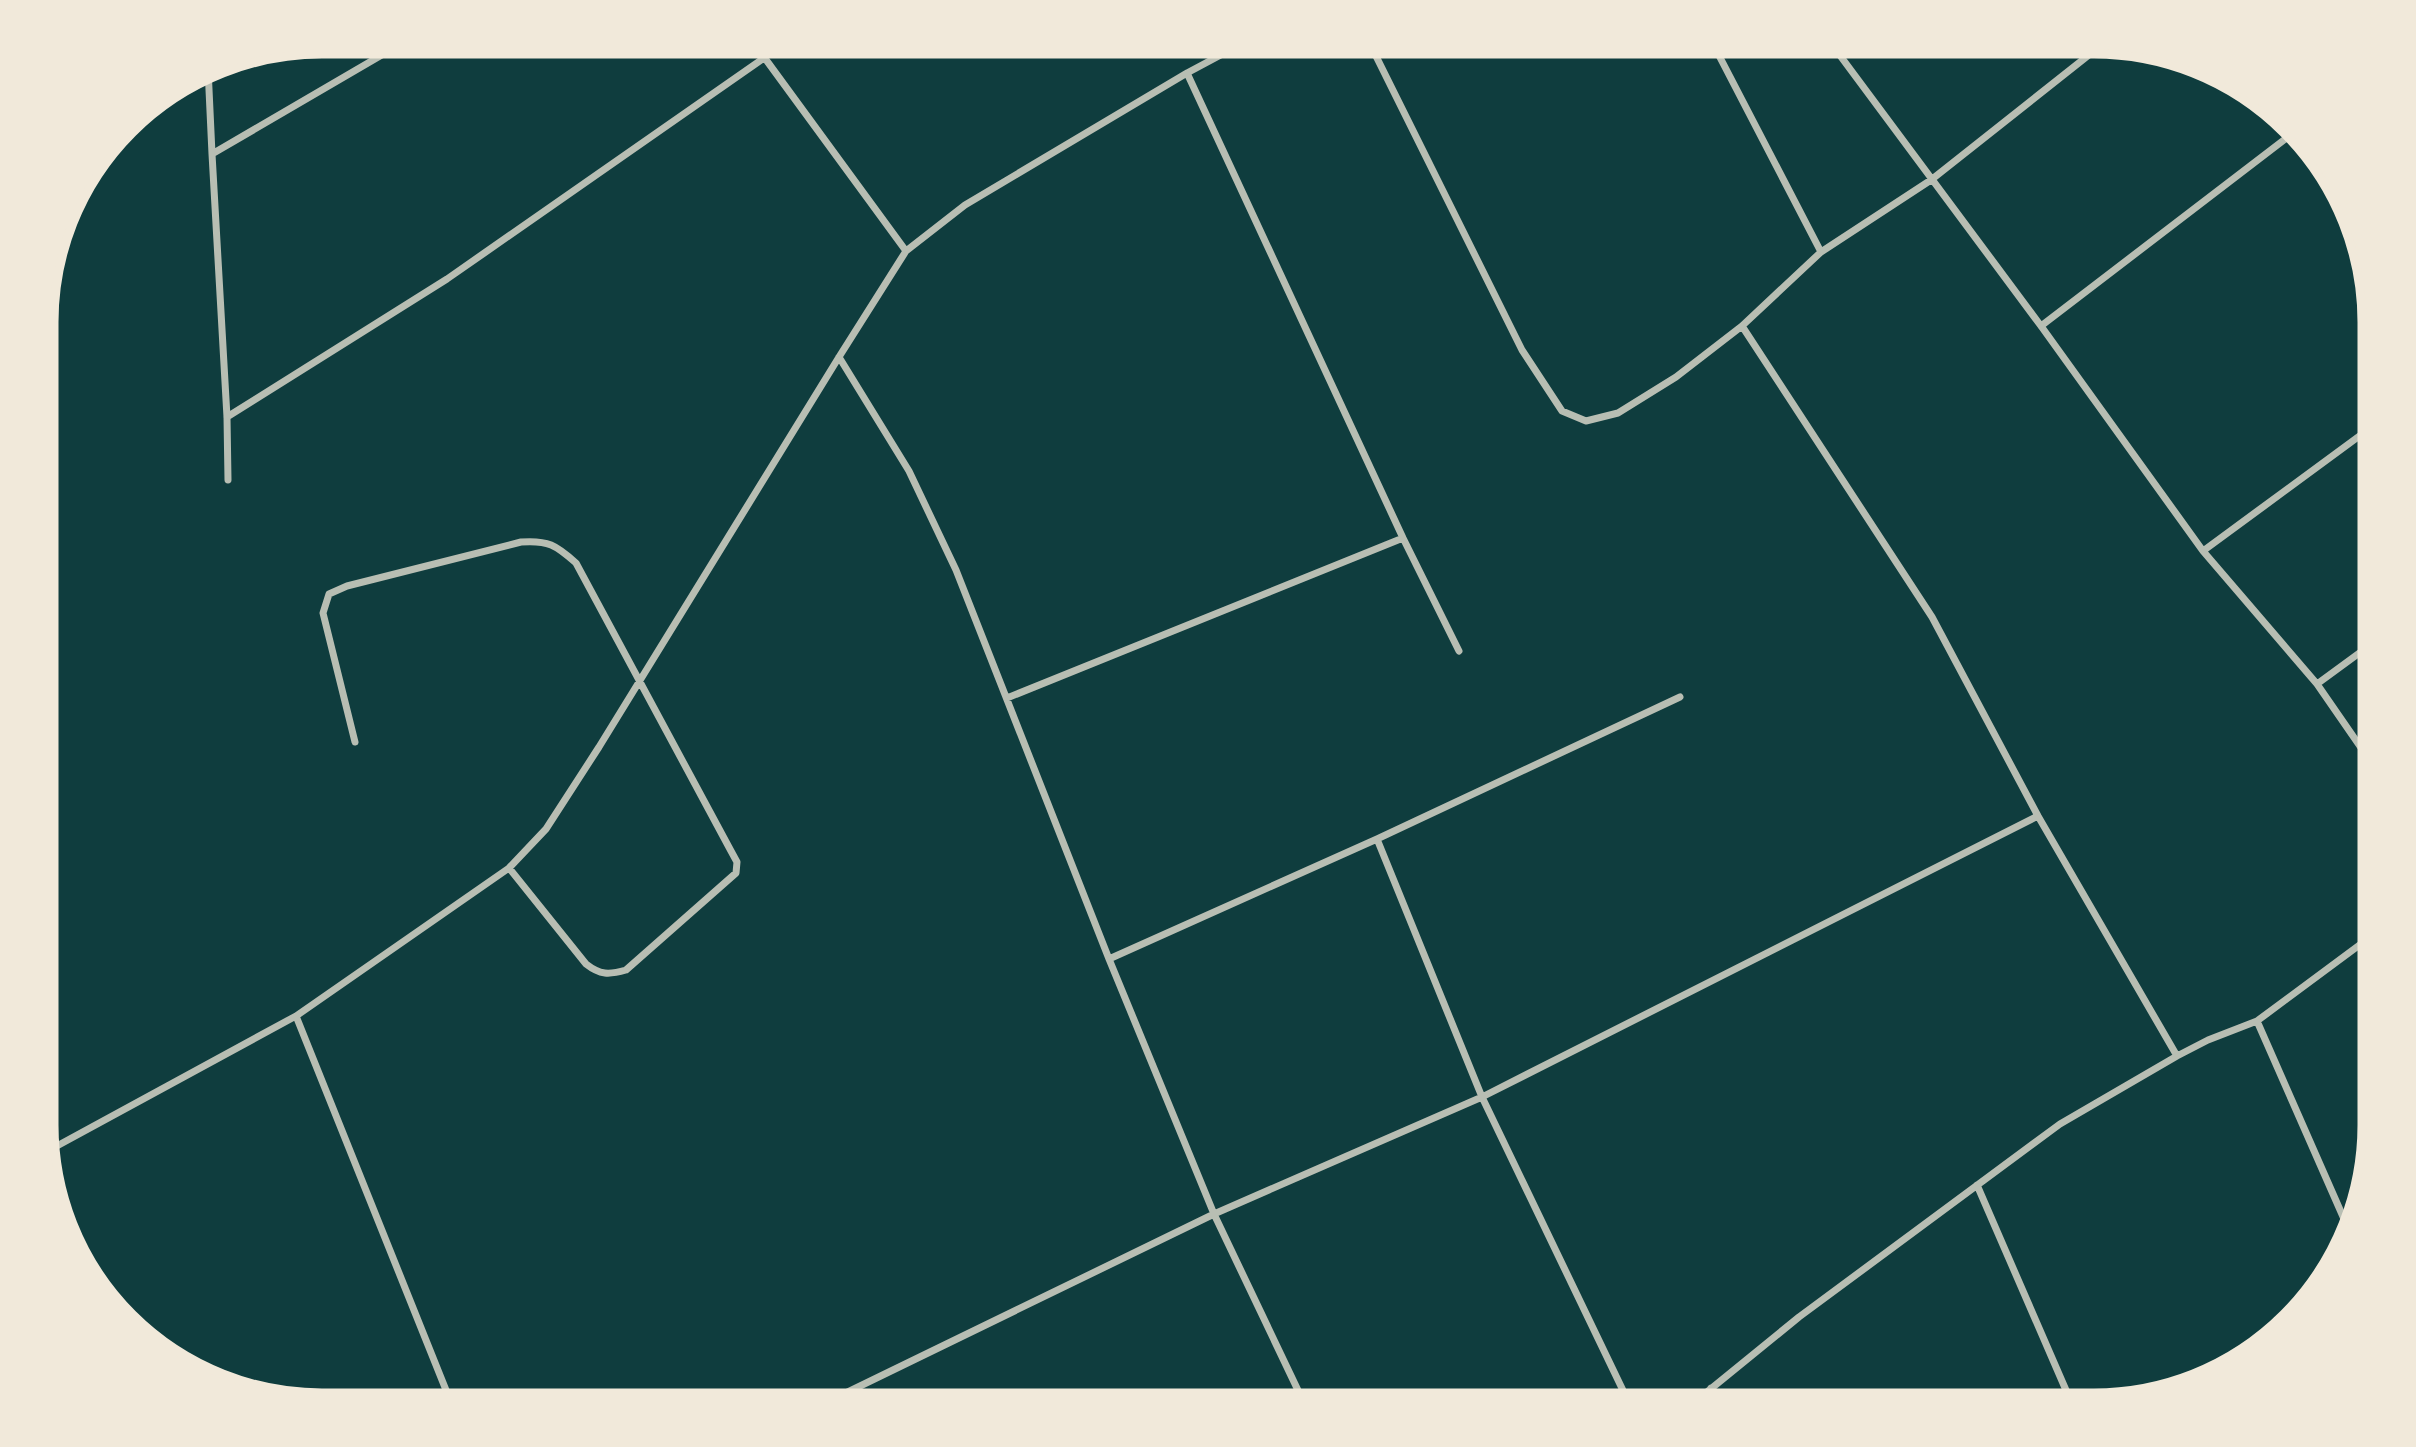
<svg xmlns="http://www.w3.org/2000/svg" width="2416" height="1447" font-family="'Playfair Display',serif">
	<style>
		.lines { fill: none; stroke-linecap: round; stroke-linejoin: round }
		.minor { stroke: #b8beb3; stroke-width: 7 }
		.rim { fill: none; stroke: #f1e9da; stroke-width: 9 }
	</style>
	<rect width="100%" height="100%" fill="#0f3d3e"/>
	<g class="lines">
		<path class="minor" d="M753,42L906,251
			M1369,42L1522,350L1562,411L1586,421L1618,413L1676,377L1742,326L1821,252L1931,180L2104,43
			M1712,42L1821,252
			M1830,42L2041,326L2203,551L2317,684L2373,765
			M208,68L212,154L404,42
			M1187,73L1403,538L1459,651
			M212,154L227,417L228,480
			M1742,326L1932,617L2038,816L2177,1056
			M2041,326L2297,130
			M839,357L909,471L956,570L1109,959L1214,1214L1305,1405
			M227,417L447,279L787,42
			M2203,551L2373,426
			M2317,684L2373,643
			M1007,698L1403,538
			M355,742L323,613L329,594L347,586L521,542C548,540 556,545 576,563L731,851L737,862L736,873L626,970C609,975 600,975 586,964L509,868
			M1377,839L1482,1097L1630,1405
			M1109,959L1377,839L1680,697
			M296,1016L452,1405
			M2257,1021L2348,1228
			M44,1083L56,1146
			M44,1153L296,1016L509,868L546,829L599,747L839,357L906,251L965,205L1187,73L1245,42
			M1977,1185L2072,1404
			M1711,1388L1718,1405
			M821,1405L1214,1214L1482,1097L2038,816
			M1691,1405L1799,1317L2060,1124L2177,1056L2208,1040L2257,1021L2373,935"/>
	</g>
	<path d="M0 0H2416V1447H0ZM322 54H2094A268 268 0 0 1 2362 322V1125A268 268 0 0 1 2094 1393H322A268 268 0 0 1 54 1125V322A268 268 0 0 1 322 54Z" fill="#f1e9da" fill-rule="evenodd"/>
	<path class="rim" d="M322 54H2094A268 268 0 0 1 2362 322V1125A268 268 0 0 1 2094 1393H322A268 268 0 0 1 54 1125V322A268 268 0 0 1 322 54Z"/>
</svg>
